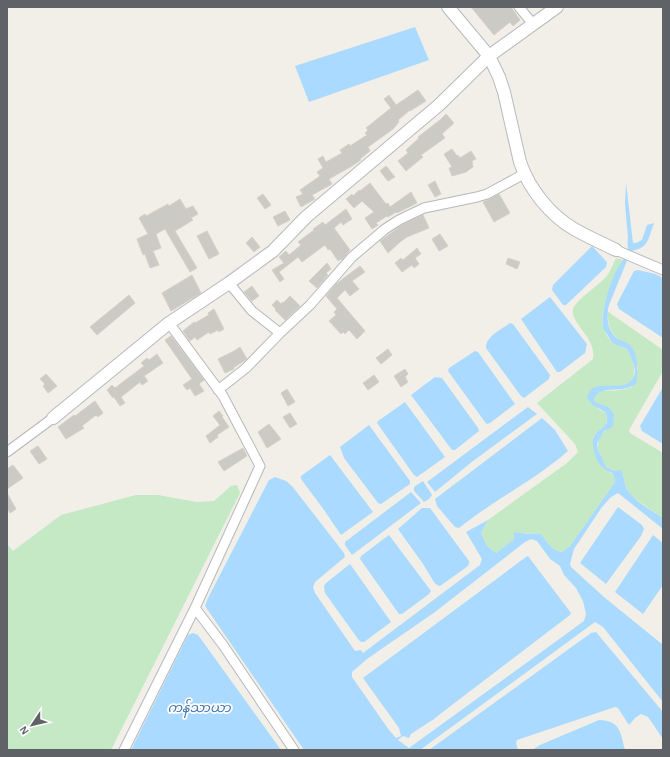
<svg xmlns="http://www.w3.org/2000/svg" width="670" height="757" font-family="'Alegreya Sans','Noto Sans Myanmar',sans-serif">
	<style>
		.green { fill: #c5e8c5 }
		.water { fill: #aadaff; fill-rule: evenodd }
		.building { fill: #cccac5; stroke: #d6d1c6 }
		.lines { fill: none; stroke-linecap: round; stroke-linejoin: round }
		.street-casing { stroke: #b5b8bc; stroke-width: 11 }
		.secondary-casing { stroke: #b6babf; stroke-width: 14 }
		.street { stroke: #fff; stroke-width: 9 }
		.secondary { stroke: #fff; stroke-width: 12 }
		.labels { text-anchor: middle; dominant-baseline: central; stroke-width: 3.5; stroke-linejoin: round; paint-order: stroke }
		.water-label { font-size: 13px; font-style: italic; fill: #4174aa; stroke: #fff }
	</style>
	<rect width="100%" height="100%" fill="#f1efe8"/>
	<path class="green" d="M616,258L623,260C615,271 597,316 604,329C605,333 609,340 612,342C615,345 620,345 623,347C633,353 637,370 632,380C627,390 607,385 598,387C594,388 591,391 588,394L598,409L606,413C610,425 601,429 593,437L604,469C611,472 614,475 615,482L570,546L562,552C551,550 547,542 541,534C532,533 523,534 514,532V539L496,553L487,546L481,533L488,520L567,463L578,452L575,444L537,403L593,359C597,338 570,324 573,309C576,300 599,285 606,277C611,271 613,264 616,258Z
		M607,311L663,350V371L629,430L630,433L663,453V518L631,496L627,490L623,474L606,467C600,454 594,450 601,436C604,432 605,430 611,428L610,409L595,402L594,399C600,387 608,392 619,390C623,390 628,388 632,387L638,368L630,345C626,342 622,341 618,339C609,332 608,321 607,311Z
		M237,485L240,493L111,750H7V544L13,551L61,515L136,495H158L196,502L214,501L231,486Z"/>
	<path class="water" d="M415,27L429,60L309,102L295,66Z
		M626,183L633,243H636L642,240L647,225L654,223C648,239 649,248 631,251L609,305C606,316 607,332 618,339C622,341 627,342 630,345C639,355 638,372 636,384C620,395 602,383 594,399L595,402L610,408L614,415L613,425L611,428L604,431L597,444L598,450L606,467L615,471L621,470C625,477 624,485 628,491C633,500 654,512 663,518V529L618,493L611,497L602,507L574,549L570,564L571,567L604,597L663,645V702L603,627L595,622L420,750H304L205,606L207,600L269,480L275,477L286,481L292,486L344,553L345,557L315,582L313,587L315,593L355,651L361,650L363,653L480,565L482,559L466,532L488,520L481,533L487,546L496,553L514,539V532C523,534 531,533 541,534C547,542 551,550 562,552L570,546L615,482C613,468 608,474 602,467C597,462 593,451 593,444C591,428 612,431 606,413C597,406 595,409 587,398C592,372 630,400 635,372C635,368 634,364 632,360C626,343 624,350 613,343C609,340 609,336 606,333C604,330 604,331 603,327C600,314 611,278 619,266C622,261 627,256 628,250C628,246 627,242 628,238L625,204ZM531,539L537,541L550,559L560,566L564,575L576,588L583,601L586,614L584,621L409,748L398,740L403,736L409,738L411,734L434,719L448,708L570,615L571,613L528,556L526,557L363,678L399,728L401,736L396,738L389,730L352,677V672L367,659L435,612L525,542Z
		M592,246L606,261L607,263L606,267L566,305H563L552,290L553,285Z
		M638,270L655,274L663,278V338L619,309L617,304L634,271Z
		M550,297L587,344L585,353L560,372H557L521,319Z
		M510,323L513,324L550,375L549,379L524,398L521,396L486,348C485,337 502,329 510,323Z
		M475,351L478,352L515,404L490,423L487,424L485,422L448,371L449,368Z
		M435,377L442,378L478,428L479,431L455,450H452L411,395Z
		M663,387V444L642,431L640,426Z
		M405,402L445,457L417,477L414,475L377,423L378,421Z
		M528,407L537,414L473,461L435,492L427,482Z
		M542,418L555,430L568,451C535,480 494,500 459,528L455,527L437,506L435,499Z
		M369,425L410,481V484L381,504L378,503L344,458L340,447Z
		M330,455L373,512L341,535L324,510L301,479V476Z
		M423,481L432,495L429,499L424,502L414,491V487Z
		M411,492L421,503L352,555L345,545V542Z
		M618,507L642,525L644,529L641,536L606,584L580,563Z
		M422,508H430L469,561V563L468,566L440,586L437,585L434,582L423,564L398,529Z
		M389,535L431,591L429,594L402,614H399L360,559L361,556Z
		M653,535L663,543V585L643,614L615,592Z
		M350,564L391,622L364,642H361L358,639L325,593L324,586L326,583Z
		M596,632L663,712V739L648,717L641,714L635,718L629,725L618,708L615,707L517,740L516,743L518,750H429L591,633Z
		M193,633L198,635L281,750H131L188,635Z
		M599,720C621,721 620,732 625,750H532L540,745Z"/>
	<path class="building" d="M471,7H511L520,20L513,26L510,22L494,35Z
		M418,90L426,101L410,111V110L398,120L399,122L393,129L368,147L370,151L360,159L361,160L352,166L329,179L332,184L312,195L315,199L301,207L296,197L303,194L300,190L320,176L317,172L323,168L318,159L323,156L326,162L342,153L340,150L349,144L350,146L367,135L365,133L368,130L366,128L391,108L384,99L389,95L396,105Z
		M446,114L454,123L442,134L445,138L421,155L423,157L406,171L398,161L408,153L406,150L419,138L418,137L440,120Z
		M452,149L457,156L458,155L460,158L471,151L476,159L472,161L473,167L466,172L452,176L449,168L452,167L444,154Z
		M386,166L395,177L388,181L380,171Z
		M435,181L441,194L435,197L428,185Z
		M370,183L386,204L388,203L390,207L411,192L417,203L397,213L396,212L388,217L387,216L376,223L378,225L372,229L365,218L374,212L362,201L354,208L346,199L352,194L353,196L359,190L360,191Z
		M263,194L271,205L265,209L257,198Z
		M499,194L510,213L494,222L483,202Z
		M180,199L186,209L193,206L198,214L191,218L193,220L175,231L197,268L190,272L165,229L156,234L161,248L153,251L159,265L150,268L145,254L143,255L137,239L148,234L139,218L145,214L146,216L168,204L169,206Z
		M346,209L352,219L343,225L341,222L334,228L350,250L342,260L341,259L338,261L330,249L328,250L325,245L302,262L298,257L279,272L284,279L280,282L272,270L284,263L279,257L286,251L289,255L301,245L298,242L314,230L313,229L323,222L325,225Z
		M285,211L290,220L278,226L273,217Z
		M423,215L429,228L407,237L400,242L388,253L380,241L402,225Z
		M207,231L219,254L209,259L197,236Z
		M440,234L448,246L439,251L432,239Z
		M252,237L260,247L254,252L246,243Z
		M417,248L421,254L415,258L419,264L414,268L412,265L402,272L395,263L401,258L403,260Z
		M508,258L520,262L517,269L506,264Z
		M327,263L331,269L326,273L328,275L317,288L309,281Z
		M360,266L365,272L352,281L359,289L350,296L345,290L337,298L365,331L357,339L349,330L345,334L343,332L341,334L329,321L336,315L334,312L337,309L326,296L336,284Z
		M192,275L201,293L171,311L162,293Z
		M252,286L259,296L252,301L244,292Z
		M129,295L135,303L97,335L90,327Z
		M290,296L300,306L285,320L275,310L276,309L272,305L277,300L281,304L282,302L283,303Z
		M214,309L224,329L219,332L218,330L210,334L209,332L197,340L195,337L190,341L183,331L194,322L195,323L209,315L208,313Z
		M171,336L204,380L199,384L204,391L195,396L190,388L187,390L183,385L192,379L165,340Z
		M240,347L247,359L233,368L234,369L225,373L218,359L234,351Z
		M388,349L392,355L381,364L376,358Z
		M157,354L163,363L144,376L148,381L142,385L140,382L121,397L125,403L120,406L114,397L113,398L107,390L112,385L115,388L144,366L141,363L147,358L149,360Z
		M405,369L408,374L405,377L408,382L401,387L394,376Z
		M46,374L57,386L48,393L43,386L45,384L40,379Z
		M374,375L379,382L368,390L363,383Z
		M287,389L295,402L288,406L281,393Z
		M95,401L103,413L98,417L96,415L82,426L84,428L66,439L58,427L74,415L75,416Z
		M219,411L223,416L222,417L229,427L217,435L218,437L210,443L206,436L220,425L213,416Z
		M290,413L297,424L290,428L283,417Z
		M269,424L281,439L267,448L258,432Z
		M38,446L47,459L39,464L30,451Z
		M243,448L247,456L224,471L218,462Z
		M13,465L23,478L7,489V469Z
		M7,493L16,509L10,513L7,508Z"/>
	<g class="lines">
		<g class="street-casing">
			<path id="street" d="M519,7L533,24
				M616,250L663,270
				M229,283L252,311L280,333
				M218,390L246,368L280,333L310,305L352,257L385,229L399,220L424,208L477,197L487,194L524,174
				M7,452L53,418
				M195,608L223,645L294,750
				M124,750L195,608L260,466L223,396L169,323"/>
		</g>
		<g class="secondary-casing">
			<path id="secondary" d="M448,7L489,56L499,77L504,92L520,162C529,189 550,215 574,229C588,237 602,243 616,250
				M53,418L169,323L229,283L273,251L306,217L439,105L489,56L557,7"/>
		</g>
		<use href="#street" class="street"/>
		<use href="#secondary" class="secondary"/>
	</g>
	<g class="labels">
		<g class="water-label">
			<text x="199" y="708">ကန်သာယာ</text>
		</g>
	</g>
	<rect width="670" height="757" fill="none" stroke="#5f6368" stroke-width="16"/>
	<g transform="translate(32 725) rotate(235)" stroke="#ffffff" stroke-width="3" paint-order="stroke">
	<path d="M0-3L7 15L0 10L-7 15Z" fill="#5f6368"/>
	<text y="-6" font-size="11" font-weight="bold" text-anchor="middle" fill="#5f6368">N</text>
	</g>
</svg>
